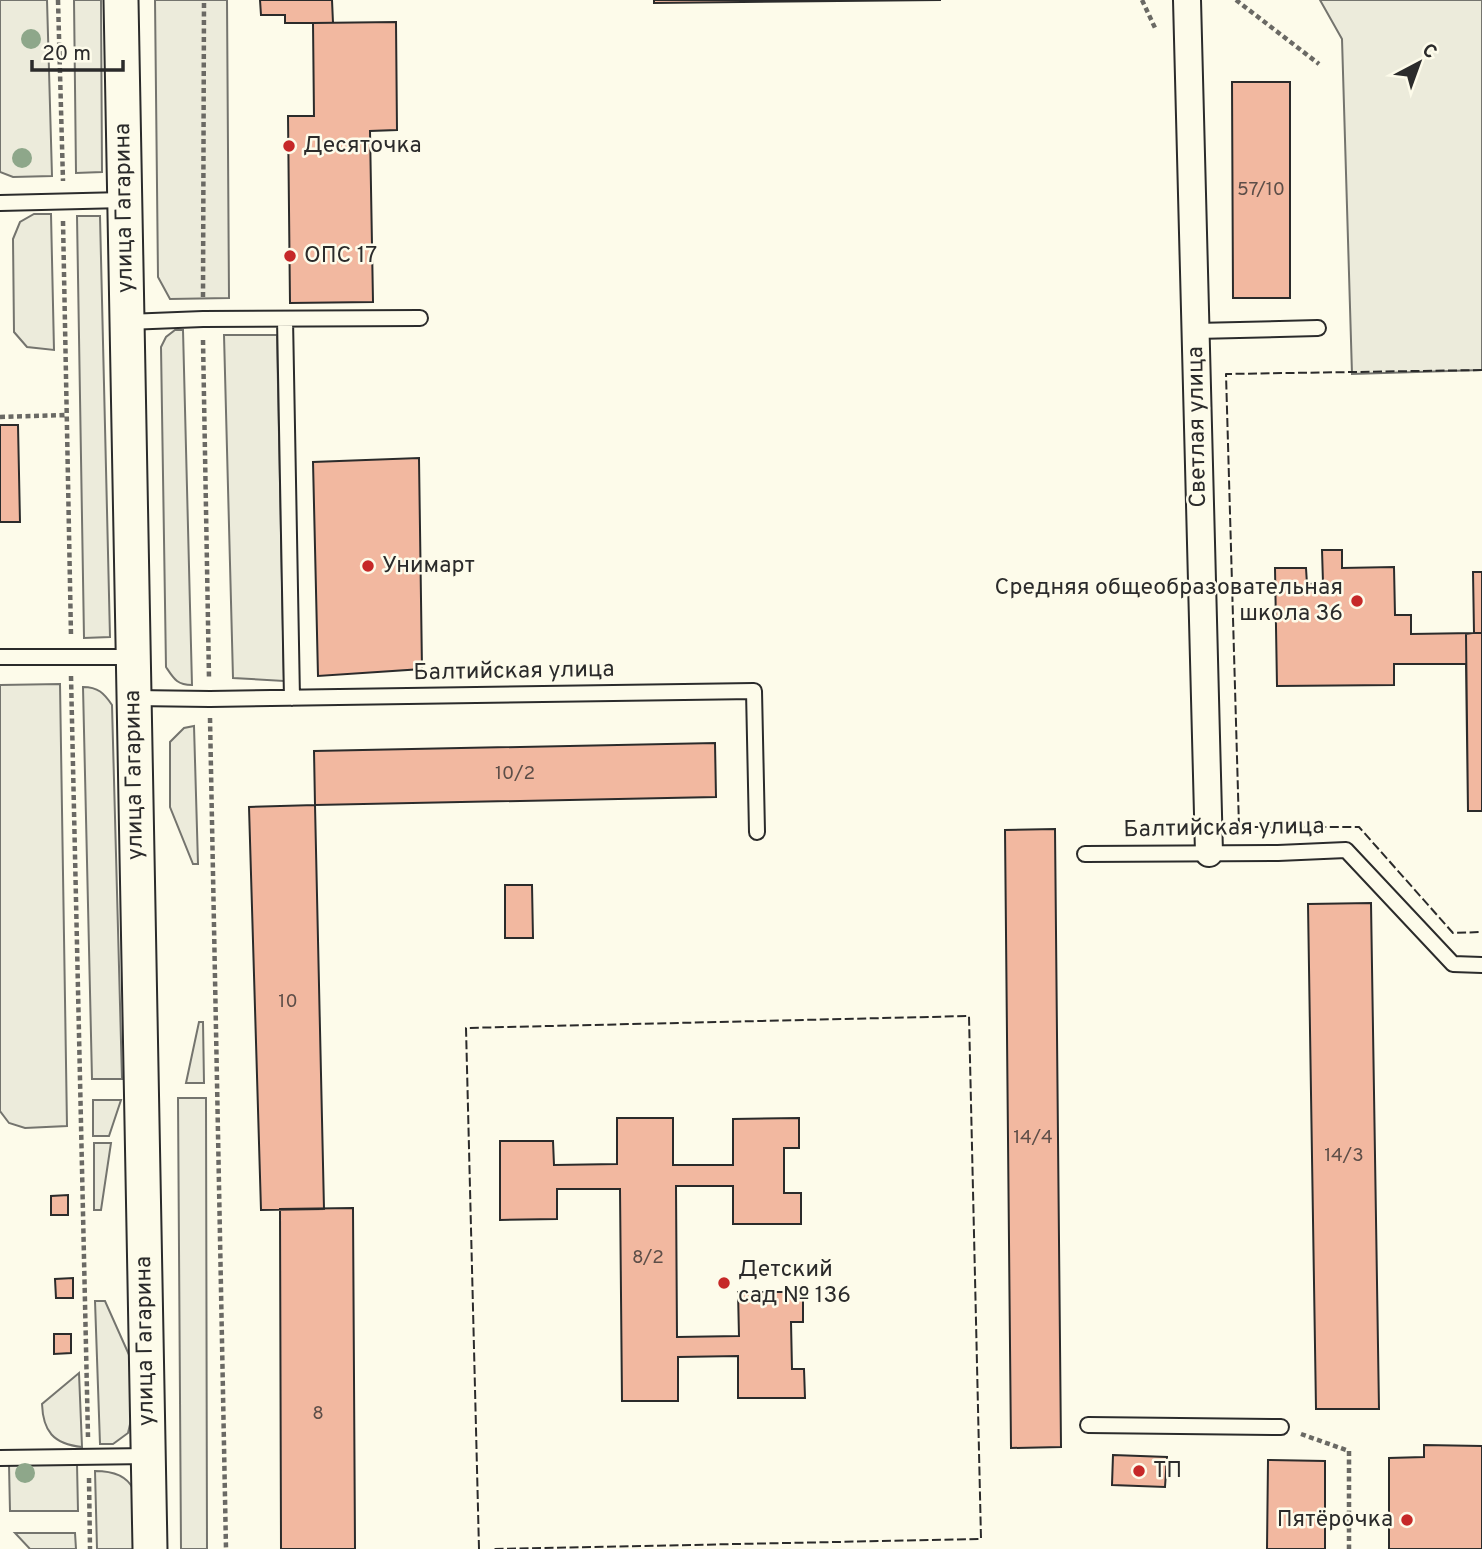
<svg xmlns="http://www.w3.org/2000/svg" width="1482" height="1549" font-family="Overpass,sans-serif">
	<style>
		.green { fill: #ecebdb; stroke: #74746e; stroke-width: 2 }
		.building { fill: #f2b8a0; stroke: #2b2b2b; stroke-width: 2 }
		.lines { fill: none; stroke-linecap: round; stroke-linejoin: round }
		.service-casing { stroke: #2b2b2b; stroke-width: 18 }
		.minor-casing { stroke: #2b2b2b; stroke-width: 30 }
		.tertiary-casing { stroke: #2b2b2b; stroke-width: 37 }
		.path { stroke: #6a6964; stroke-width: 4.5; stroke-dasharray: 5 3.5; stroke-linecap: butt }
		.service { stroke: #fdfbea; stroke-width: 14 }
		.minor { stroke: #fdfbea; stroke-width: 26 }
		.tertiary { stroke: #fdfbea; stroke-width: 33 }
		.fence { stroke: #2b2b2b; stroke-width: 2; stroke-dasharray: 9 3.5; stroke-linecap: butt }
		.tree { fill: #8ea78a }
		.poi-dot { fill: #c62828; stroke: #fdfbea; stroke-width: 2.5 }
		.labels { text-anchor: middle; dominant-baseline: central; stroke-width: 5; stroke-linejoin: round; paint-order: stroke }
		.number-label { font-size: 19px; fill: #5d4e48 }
		.poi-label { font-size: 23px; fill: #2b2b2b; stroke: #fdfbea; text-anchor: start }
		.street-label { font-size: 23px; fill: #2b2b2b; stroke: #fdfbea }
	</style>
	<rect width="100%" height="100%" fill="#fdfbea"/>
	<path class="green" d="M0,0H47L52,176L13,177L0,172Z
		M74,0H101L102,172L76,173Z
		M155,0H227L229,298L170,299L158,277Z
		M1320,0H1482V370L1352,374L1342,39Z
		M34,214H51L54,350L27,347L14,332L13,239L20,222Z
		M77,216H100L110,637L84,638Z
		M175,330H183L192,685C177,685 174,679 166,667L161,347L166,337Z
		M224,335H277L284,681L233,678Z
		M60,684L67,1126L25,1128L9,1123L0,1111V685Z
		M83,687C98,687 104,693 112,705L122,1079H92Z
		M194,726L198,864H193L170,807V742L184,728Z
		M199,1022H203L204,1083H186Z
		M178,1098H206L207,1549H181Z
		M93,1100H121L109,1136H93Z
		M94,1143H111L101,1210H94Z
		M95,1301H105L130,1357L131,1420L128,1433L113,1444H100Z
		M79,1373L82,1447C53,1444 43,1431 42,1404Z
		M77,1464L78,1511H10L9,1465Z
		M95,1471C147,1471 137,1510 138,1549H97Z
		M15,1533H75L76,1549H30Z"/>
	<path class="building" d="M260,0H332L333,23H285V15H261Z
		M654,0H941L654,3Z
		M396,22L397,130L370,131L373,302L290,303L288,116H314L313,23Z
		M1232,82H1290V298H1233Z
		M0,425H18L20,522H0Z
		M419,458L422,669L318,676L313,462Z
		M1322,550H1342V568L1394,567L1395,615H1411V634L1474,633L1473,572H1482V811H1468L1466,664H1394V685L1277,686L1275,568H1306L1307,584L1323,583Z
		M1474,633H1482V811H1468L1466,634Z
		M715,743L716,797L315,805L314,751Z
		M315,805L324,1209L261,1210L249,807Z
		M1055,829L1061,1447L1011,1448L1005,830Z
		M505,885H532L533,938H505Z
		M1371,903L1379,1409H1316L1308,904Z
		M617,1118H673V1165H733V1119L799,1118V1148H784V1193H801V1224H733V1186H676L677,1337L739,1336L738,1292H803V1322H791L792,1369H804L805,1398H738V1356L678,1357V1401H622L620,1189H557V1219L500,1220V1141H553L554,1165L617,1164Z
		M68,1195V1215H51V1196Z
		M353,1208L355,1549H281L280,1209Z
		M73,1278V1298H56L55,1279Z
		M54,1334H71V1353L54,1354Z
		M1424,1445L1482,1446V1549H1389V1458L1424,1457Z
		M1113,1455L1167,1457L1165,1487L1112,1485Z
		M1268,1460L1325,1461V1549H1267Z"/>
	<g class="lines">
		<g class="service-casing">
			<path id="service" d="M0,203L124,200
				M285,319L292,698
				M127,322L203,319L420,318
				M1196,331L1318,328
				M0,657H133
				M134,698L210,699L754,691L757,832
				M1085,854L1278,853L1346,850L1453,964L1482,965
				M1088,1425L1281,1427
				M0,1458L148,1456"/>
		</g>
		<g class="minor-casing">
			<path id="minor" d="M1187,0L1209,853"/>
		</g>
		<g class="tertiary-casing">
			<path id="tertiary" d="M121,0L150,1549"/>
		</g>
		<path class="path" d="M58,0L63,181
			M1142,0L1156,30
			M1236,0L1319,64
			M63,221L71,636
			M203,297L204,0
			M203,340L209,678
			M0,417L66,415
			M71,676L88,1437
			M210,718L226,1549
			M1301,1434L1349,1451V1549
			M89,1478L90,1549"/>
		<use href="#service" class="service"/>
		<use href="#minor" class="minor"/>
		<use href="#tertiary" class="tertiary"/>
		<path class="fence" d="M1482,370L1226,374L1239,827H1359L1453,933L1482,932
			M479,1549L466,1028L969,1016L981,1539L494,1549"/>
	</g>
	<g class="tree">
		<circle cx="31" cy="39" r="10"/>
		<circle cx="22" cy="158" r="10"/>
		<circle cx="25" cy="1473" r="10"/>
	</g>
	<g class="poi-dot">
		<circle cx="289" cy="146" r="7"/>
		<circle cx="290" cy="256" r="7"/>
		<circle cx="368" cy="566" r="7"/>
		<circle cx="1357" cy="601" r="7"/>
		<circle cx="724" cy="1283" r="7"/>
		<circle cx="1139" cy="1471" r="7"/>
		<circle cx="1407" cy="1520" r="7"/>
	</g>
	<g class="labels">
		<g class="number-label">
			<text x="1261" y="190">57/10</text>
			<text x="515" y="774">10/2</text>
			<text x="288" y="1002">10</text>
			<text x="1033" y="1138">14/4</text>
			<text x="1344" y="1156">14/3</text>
			<text x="648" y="1258">8/2</text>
			<text x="318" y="1414">8</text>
		</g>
		<g class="poi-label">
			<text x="303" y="146">Десяточка</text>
			<text x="304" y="256">ОПС 17</text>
			<text x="382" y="566">Унимарт</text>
			<text x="1343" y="588" text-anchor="end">Средняя общеобразовательная<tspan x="1343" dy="26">школа 36</tspan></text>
			<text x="738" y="1270">Детский<tspan x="738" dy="26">сад № 136</tspan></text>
			<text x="1153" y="1471">ТП</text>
			<text x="1393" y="1520" text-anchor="end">Пятёрочка</text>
		</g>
		<g class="street-label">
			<text transform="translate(125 208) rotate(-91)">улица Гагарина</text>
			<text transform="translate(1198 427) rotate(-91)">Светлая улица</text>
			<text transform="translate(514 672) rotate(-1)">Балтийская улица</text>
			<text transform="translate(135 775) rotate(-91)">улица Гагарина</text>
			<text transform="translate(1224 829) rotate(-1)">Балтийская улица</text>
			<text transform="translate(146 1341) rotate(-91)">улица Гагарина</text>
		</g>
	</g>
	<g transform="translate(1419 63) rotate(41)" stroke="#fdfbea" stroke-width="5" paint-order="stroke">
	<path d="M0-5L12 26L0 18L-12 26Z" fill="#2b2b2b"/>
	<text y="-10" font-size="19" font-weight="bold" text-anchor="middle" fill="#2b2b2b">С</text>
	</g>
	<path d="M32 60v10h91v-10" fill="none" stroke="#2b2b2b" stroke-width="3.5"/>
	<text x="42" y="60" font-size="21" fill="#2b2b2b" stroke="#fdfbea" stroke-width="5" paint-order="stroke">20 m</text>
</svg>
